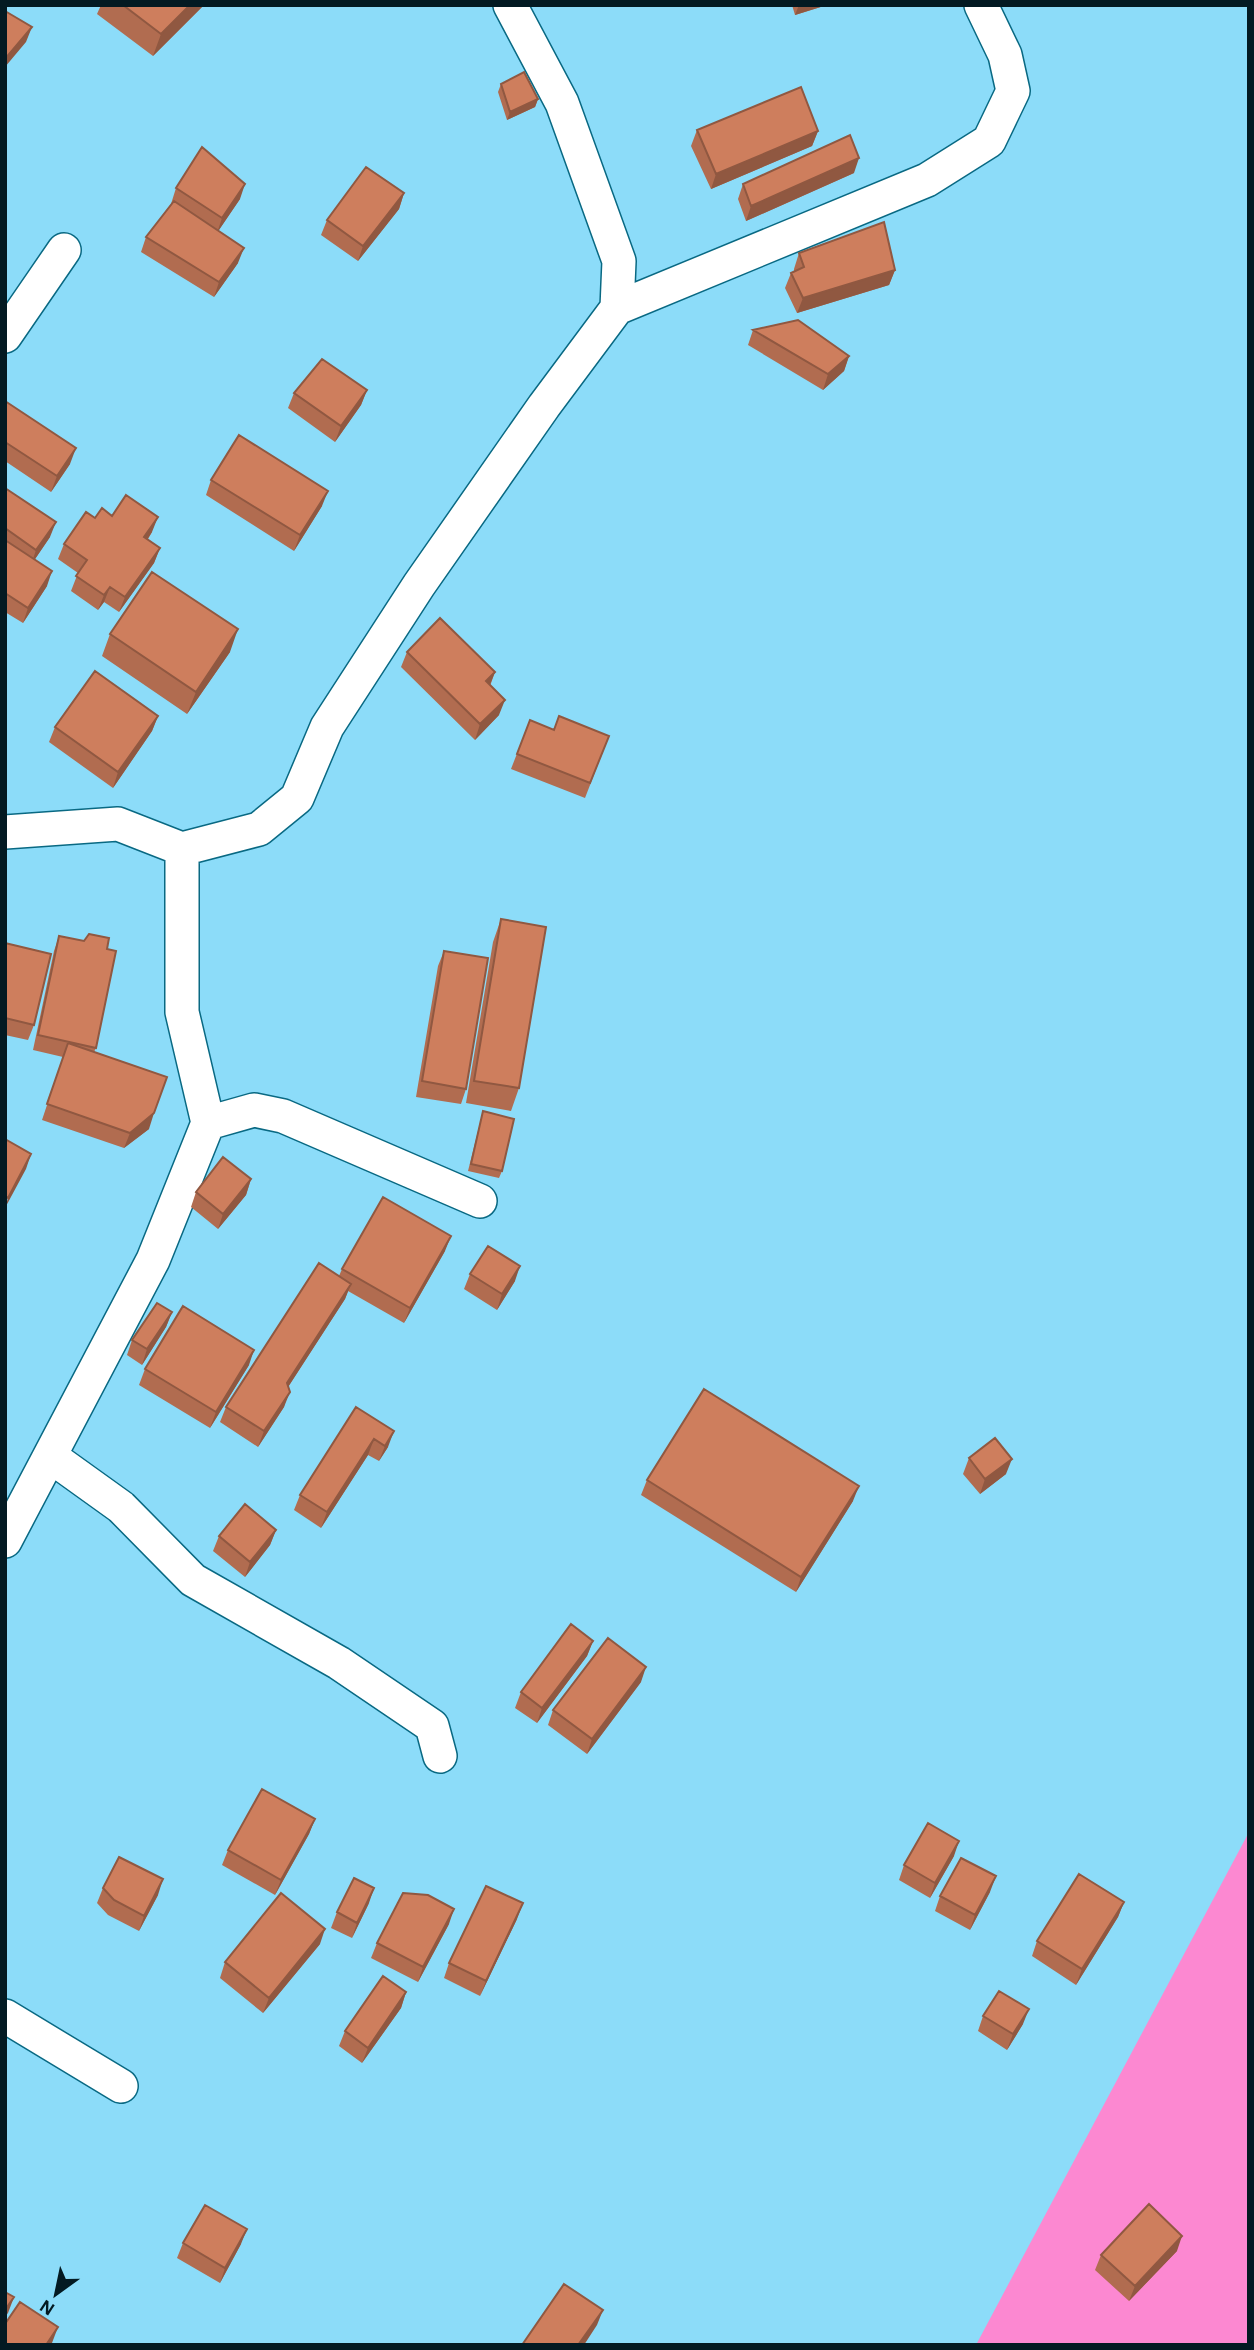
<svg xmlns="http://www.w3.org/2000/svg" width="1254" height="2350" font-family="'Alegreya Sans',sans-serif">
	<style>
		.green { fill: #fc88d1 }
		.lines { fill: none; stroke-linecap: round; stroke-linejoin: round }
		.minor-casing { stroke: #096983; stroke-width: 36 }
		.minor { stroke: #fff; stroke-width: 33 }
		.wall { fill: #b16c50 }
		.shaded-wall { fill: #905841 }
		.building { fill: #ce7e5d; stroke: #905841; stroke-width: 2 }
	</style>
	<rect width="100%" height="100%" fill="#8cdcf9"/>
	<path class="green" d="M1249,1832V2345H976Z"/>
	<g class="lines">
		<g class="minor-casing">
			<path id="minor" d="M617,308L927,180L989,141L1013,91L1005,55L981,5
				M5,336L64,250
				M5,832L118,824L182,849V1012L208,1123L153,1260L5,1541
				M182,849L259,829L297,798L327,727L419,585L544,406L617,308L619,261L562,103L510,5
				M208,1123L254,1110L283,1116L480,1201
				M50,1456L121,1507L193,1580L339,1663L432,1726L440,1756
				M5,2016L121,2086"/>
		</g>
		<use href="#minor" class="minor"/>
	</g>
	<path class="wall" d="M101,5H204L153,56L97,14Z
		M792,5H827L795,15Z
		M501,84L538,99L535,107L507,120L498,92Z
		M697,130L818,131L812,146L711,189L691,146Z
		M854,173L746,221L738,199L743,184Z
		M176,188L240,199L218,231L238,263L214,297L141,252L146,237L171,204Z
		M404,193L399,209L358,261L321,235L327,220Z
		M799,253L895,270L889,285L797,313L785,288L791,273L794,271V269Z
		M753,330L849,356L844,371L823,390L748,345Z
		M367,390L361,405L335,442L288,408L294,393Z
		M5,401L70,464L51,492L5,461Z
		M211,480L322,506L294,551L206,495Z
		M5,488L50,537L35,559L47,586L23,623L5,612Z
		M95,518L152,532L148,539L160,548L154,563L119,612L104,602L98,610L71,591L78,573L58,559L64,544Z
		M110,634L230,652L187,714L102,656Z
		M407,652L495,672L490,686L499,715L475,740L401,667Z
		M158,716L152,731L113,788L49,742L55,727Z
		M530,720L554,730L609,736L585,798L511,769Z
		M501,919L519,1088L511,1111L466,1103L493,942Z
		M59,936L107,949L96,1048L94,1052L149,1129L124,1148L42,1120L63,1057L33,1050L54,951Z
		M5,943L34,1025L28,1040L5,1035Z
		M444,951L466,1089L461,1104L416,1097L438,966Z
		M483,1111L502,1171L499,1178L468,1171Z
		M251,1179L246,1195L218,1229L191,1207L196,1192Z
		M445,1251L404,1323L348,1291L345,1299L288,1387L284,1407L258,1447L220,1422L226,1407L339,1276L342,1269Z
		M470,1274L515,1281L497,1310L464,1289Z
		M172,1312L166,1327L142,1365L127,1355L132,1340Z
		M249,1365L210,1428L139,1385L145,1369Z
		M356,1407L388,1447L379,1461L368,1455L321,1528L294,1510L300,1495Z
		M969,1458L1006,1474L980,1494L963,1474Z
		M647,1480L853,1501L796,1592L641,1495Z
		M276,1530L270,1545L245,1577L213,1551L219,1536Z
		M593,1641L587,1656L537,1723L515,1708L521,1692Z
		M641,1682L587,1754L548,1725L553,1710Z
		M315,1819L309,1834L275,1895L222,1865L228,1850Z
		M954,1856L930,1898L899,1880L904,1865Z
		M103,1888L158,1895L139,1931L108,1915L97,1903Z
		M990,1892L970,1930L935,1911L940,1896Z
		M1124,1902L1118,1917L1076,1985L1032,1956L1037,1941Z
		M369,1903L352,1938L331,1928L337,1912Z
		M517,1919L480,1996L444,1978L449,1963Z
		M449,1924L418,1982L371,1958L377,1943Z
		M320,1944L263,2013L220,1978L225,1962Z
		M406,1992L401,2008L362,2063L339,2046L345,2031Z
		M983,2016L1023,2024L1007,2050L978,2031Z
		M183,2243L241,2244L220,2283L177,2258Z
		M1177,2251L1129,2301L1095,2270L1101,2255Z"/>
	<path class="shaded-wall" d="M190,5H204L153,56L161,34Z
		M799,5H827L795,15Z
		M32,27L26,42L5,67V59Z
		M538,99L535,107L507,120L510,112Z
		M818,131L812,146L711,189L716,174Z
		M859,158L854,173L746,221L751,206Z
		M245,184L240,199L217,233L222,218Z
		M404,193L399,209L358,261L363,246Z
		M244,248L238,263L214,297L219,282Z
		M895,270L889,285L797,313L803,298Z
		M849,356L844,371L823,390L828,374Z
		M367,390L361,405L335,442L341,426Z
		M76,448L70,464L51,492L57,476Z
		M328,491L322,506L294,551L300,535Z
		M158,517L152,532L139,552L144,537Z
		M56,522L50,537L31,565L36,550Z
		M160,548L154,563L119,612L125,597Z
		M52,571L47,586L23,623L28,608Z
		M110,587L104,602L98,610L104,595Z
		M238,629L230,652L187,714L196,692Z
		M495,672L489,687L486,681Z
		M505,700L499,715L475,740L480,724Z
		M158,716L152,731L113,788L118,772Z
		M154,1113L149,1129L124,1148L130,1133Z
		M31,1154L26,1169L5,1208L8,1198Z
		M251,1179L246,1195L218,1229L223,1214Z
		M451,1236L445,1251L404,1323L410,1308Z
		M520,1266L515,1281L497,1310L502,1294Z
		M351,1284L345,1299L281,1398L287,1383Z
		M172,1312L166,1327L142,1365L147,1349Z
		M254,1350L249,1365L210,1428L216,1412Z
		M290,1392L284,1407L258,1447L264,1431Z
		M394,1431L388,1447L379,1461L385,1446Z
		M374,1439L368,1455L321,1528L327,1512Z
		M1012,1459L1006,1474L980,1494L985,1479Z
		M859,1486L853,1501L796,1592L801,1577Z
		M276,1530L270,1545L245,1577L250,1562Z
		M593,1641L587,1656L537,1723L542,1708Z
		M646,1667L641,1682L587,1754L592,1739Z
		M315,1819L309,1834L275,1895L281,1880Z
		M959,1841L954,1856L930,1898L935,1883Z
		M996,1876L990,1892L970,1930L975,1915Z
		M163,1879L158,1895L139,1931L144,1916Z
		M374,1888L369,1903L352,1938L357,1923Z
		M1124,1902L1118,1917L1076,1985L1082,1969Z
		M523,1903L517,1919L480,1996L486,1981Z
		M454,1909L449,1924L418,1982L423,1967Z
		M325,1929L320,1944L263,2013L269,1998Z
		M406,1992L401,2008L362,2063L368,2048Z
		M1029,2009L1023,2024L1007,2050L1013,2034Z
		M247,2229L241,2244L220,2283L225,2268Z
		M1182,2236L1177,2251L1129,2301L1135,2286Z
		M14,2297L8,2313L5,2317V2310Z
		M603,2310L597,2325L584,2345H578Z
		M58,2327L52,2343L51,2345H46Z"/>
	<path class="building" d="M123,5H190L161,34Z
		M5,11L32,27L5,59Z
		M524,72L538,99L510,112L501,84Z
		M801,87L818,131L716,174L697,130Z
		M850,135L859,158L751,206L743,184Z
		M202,147L245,184L222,218L176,188Z
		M366,167L404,193L363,246L327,220Z
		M174,201L244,248L219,282L146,237Z
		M884,222L895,270L803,298L791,273L804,267L799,253Z
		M798,320L849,356L828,374L753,330Z
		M322,359L367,390L341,426L294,393Z
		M5,401L76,448L57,476L5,442Z
		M239,435L328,491L300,535L211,480Z
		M5,488L56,522L36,550L5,528Z
		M126,495L158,517L144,537L160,548L125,597L110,587L104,595L76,576L87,560L64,544L86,512L95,518L102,508L112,516Z
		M5,540L52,571L28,608L5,593Z
		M152,572L238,629L196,692L110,634Z
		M440,618L495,672L486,681L505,700L480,724L407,652Z
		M95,671L158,716L118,772L55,727Z
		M559,716L609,736L590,783L517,754L530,720L554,730Z
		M501,919L546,927L519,1088L474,1081Z
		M89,934L109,938L107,949L116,951L96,1048L38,1035L59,936L84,941Z
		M5,943L51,954L34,1025L5,1018Z
		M444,951L488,958L466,1089L422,1081Z
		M68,1043L167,1077L154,1113L130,1133L47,1104Z
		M483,1111L514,1119L502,1171L471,1164Z
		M5,1139L31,1154L8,1198L5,1196Z
		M223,1157L251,1179L223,1214L196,1192Z
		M383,1197L451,1236L410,1308L342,1269Z
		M488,1246L520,1266L502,1294L470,1274Z
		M319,1263L351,1284L287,1383L290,1392L264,1431L226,1407Z
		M157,1303L172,1312L147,1349L132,1340Z
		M183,1306L254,1350L216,1412L145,1369Z
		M704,1389L859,1486L801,1577L647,1480Z
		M356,1407L394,1431L385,1446L374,1439L327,1512L300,1495Z
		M995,1438L1012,1459L985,1479L969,1458Z
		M245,1504L276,1530L250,1562L219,1536Z
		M571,1624L593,1641L542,1708L521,1692Z
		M608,1638L646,1667L592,1739L553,1710Z
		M262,1789L315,1819L281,1880L228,1850Z
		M928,1823L959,1841L935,1883L904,1865Z
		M119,1857L163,1879L144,1916L114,1900L103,1888Z
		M961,1858L996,1876L975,1915L940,1896Z
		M1079,1874L1124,1902L1082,1969L1037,1941Z
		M354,1878L374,1888L357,1923L337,1912Z
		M486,1886L523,1903L486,1981L449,1963Z
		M281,1893L325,1929L269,1998L225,1962Z
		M403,1893L428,1895L454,1909L423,1967L377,1943Z
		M383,1976L406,1992L368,2048L345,2031Z
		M999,1991L1029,2009L1013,2034L983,2016Z
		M1149,2204L1182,2236L1135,2286L1101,2255Z
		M205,2205L247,2229L225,2268L183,2243Z
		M564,2284L603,2310L578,2345H522Z
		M5,2292L14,2297L5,2310Z
		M20,2302L58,2327L46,2345H5V2324Z"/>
	<rect width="1254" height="2350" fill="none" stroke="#031a22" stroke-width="14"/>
	<g transform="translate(56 2294) rotate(213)" stroke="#8cdcf9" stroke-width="5" paint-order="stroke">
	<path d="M0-5L12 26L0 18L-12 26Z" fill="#031a22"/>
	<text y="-10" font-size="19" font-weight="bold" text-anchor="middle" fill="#031a22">N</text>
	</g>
</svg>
